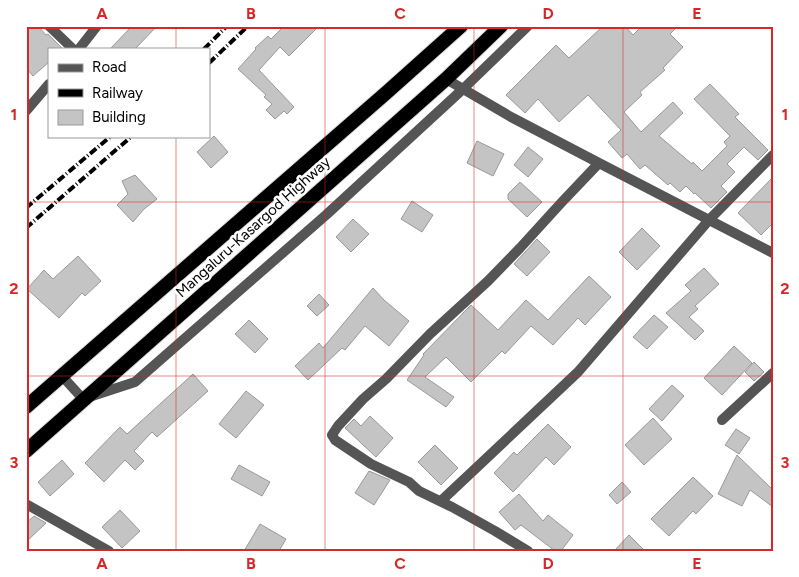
<svg xmlns="http://www.w3.org/2000/svg" width="799" height="577" font-family="Figtree,sans-serif">
	<style>
		.building { fill: #c4c4c4; stroke: #999 }
		.lines { fill: none; stroke-linecap: round; stroke-linejoin: round }
		.trunk-casing { stroke: #dbdbdb; stroke-width: 16 }
		.minor { stroke: #555; stroke-width: 10 }
		.tertiary { stroke: #555; stroke-width: 10 }
		.trunk { stroke: #000; stroke-width: 14 }
		.rail { stroke: #000; stroke-width: 4; stroke-dasharray: 8 2.5 1 2.5; stroke-linecap: butt }
		.grid { fill: none; stroke: #d62828; stroke-width: 1; stroke-opacity: 0.55 }
		.labels { text-anchor: middle; dominant-baseline: central; stroke-width: 5; stroke-linejoin: round; paint-order: stroke }
		.street-label { font-size: 15px; fill: #000; stroke: #fff }
		.neatline { fill: none; stroke: #d62828; stroke-width: 2 }
		.grid-label { font-size: 16px; text-anchor: middle; font-weight: bold; fill: #d62828 }
	</style>
	<rect width="100%" height="100%" fill="#fff"/>
	<path class="building" d="M26,26H38L46,35L48,34L63,49H49V62L33,76L26,68Z
		M132,26H157L135,49H110Z
		M284,26H319L289,56L280,47L259,70L294,107L287,114L284,111L275,119L266,110L272,104L264,97L266,95L238,69L256,49L255,48L268,36L271,39Z
		M603,26H625L633,35L642,26H678L670,34L683,47L663,68L665,70L640,92L642,95L624,112L641,132L673,102L683,113L659,136L692,164L693,162L702,171L727,146L724,142L730,136L694,99L710,84L739,114L735,117L768,150L758,160L744,147L727,164L735,172L721,186L727,192L711,208L695,193L694,194L686,186L680,192L670,183L668,185L645,165L640,169L627,154L622,158L608,142L621,130L588,95L559,122L538,99L525,113L506,95L556,45L569,58Z
		M214,136L228,152L211,168L197,152Z
		M477,141L504,154L493,176L467,163Z
		M528,147L543,159L528,177L514,165Z
		M135,175L157,199L144,209L133,222L117,205L128,194L122,181Z
		M773,177V223L761,235L738,213Z
		M520,182L542,202L527,217L508,199V194Z
		M412,201L433,215L422,232L401,219Z
		M353,219L369,234L351,252L336,237Z
		M642,228L660,246L637,270L619,252Z
		M537,239L550,252L527,276L514,264Z
		M78,256L101,281L85,296L82,293L59,318L27,289L44,270L53,279Z
		M704,268L719,284L695,306L698,309L689,317L704,331L695,340L666,313L691,291L685,285Z
		M589,276L611,297L585,325L578,318L553,345L531,326L505,354L502,351L471,382L446,357L425,377L454,397L446,407L407,380L424,355L423,354L471,305L498,330L526,300L548,320Z
		M373,288L384,300L409,321L389,346L365,326L345,350L342,348L308,380L295,366L319,343L323,348Z
		M319,294L329,305L317,316L307,306Z
		M654,315L668,327L647,349L633,337Z
		M249,320L268,339L255,353L235,334Z
		M734,346L752,363L722,395L704,378Z
		M754,362L764,372L754,381L745,372Z
		M193,374L208,391L157,437L152,432L134,451L144,461L135,470L125,460L104,482L85,463L120,427L127,434Z
		M672,385L684,396L662,421L649,409Z
		M246,391L264,405L236,438L219,424Z
		M370,416L393,438L376,457L345,428L354,419L361,426Z
		M653,418L672,439L644,465L625,445Z
		M548,424L571,447L554,465L546,457L513,492L494,473L514,452L517,455Z
		M736,429L750,438L739,454L725,445Z
		M435,445L458,468L441,485L418,462Z
		M737,455L773,490V507L750,490L742,506L718,494Z
		M62,460L74,474L50,496L38,482Z
		M239,465L270,482L262,496L231,479Z
		M369,471L390,480L374,505L355,493Z
		M693,477L713,496L696,514L693,511L669,536L651,519Z
		M622,482L631,492L617,504L609,495Z
		M519,494L543,521L548,515L573,535L561,551H555L521,525L515,530L499,512Z
		M120,510L140,531L122,548L102,527Z
		M34,516L46,523L26,542V523Z
		M260,524L286,539L279,551H244Z
		M629,535L645,551H614Z"/>
	<g class="lines">
		<g class="trunk-casing">
			<path id="trunk" d="M26,407L386,93L461,26
				M26,451L446,79L501,26"/>
		</g>
		<path class="minor" d="M49,26L73,49
			M446,79L511,117L599,163L773,253
			M722,420L773,373
			M441,501L578,372L709,220L773,155
			M26,504L109,551
			M528,551L495,531L452,507L419,491L409,482L371,464L335,440L332,435L338,426L363,399L386,379L430,334L488,281L520,248L561,203L599,163"/>
		<path class="tertiary" d="M79,49L97,26
			M26,111L49,84
			M62,376L83,399L135,382L326,215L463,89L528,26"/>
		<use href="#trunk" class="trunk"/>
		<path class="rail" d="M204,49L227,26
			M209,63L248,26
			M26,208L111,136
			M26,228L132,136"/>
	</g>
	<path class="grid" d="M176,26V49M325,26V551M474,26V551M623,26V551M176,136V551M26,202H773M26,376H773"/>
	<g class="labels">
		<g class="street-label">
			<text transform="translate(253 227) rotate(-42)">Mangaluru-Kasargod Highway</text>
		</g>
	</g>
	<rect width="799" height="577" fill="none" stroke="#ffffff" stroke-width="55"/>
	<rect x="48" y="48" width="162" height="90" fill="#ffffff" stroke="#999999"/>
	<rect x="58" y="64" width="25" height="8" fill="#555555" stroke="#999999"/>
	<text x="92" y="72" font-size="15" fill="#000000">Road</text>
	<rect x="58" y="89" width="25" height="8" fill="#000000" stroke="#999999"/>
	<text x="92" y="98" font-size="15" fill="#000000">Railway</text>
	<rect x="58" y="110" width="25" height="15" fill="#c4c4c4" stroke="#999999"/>
	<text x="92" y="122" font-size="15" fill="#000000">Building</text>
	<rect x="28" y="28" width="744" height="522" class="neatline"/>
	<g class="grid-label">
		<text x="102" y="19">A</text>
		<text x="251" y="19">B</text>
		<text x="400" y="19">C</text>
		<text x="548" y="19">D</text>
		<text x="697" y="19">E</text>
		<text x="14" y="120">1</text>
		<text x="785" y="120">1</text>
		<text x="14" y="294">2</text>
		<text x="785" y="294">2</text>
		<text x="14" y="468">3</text>
		<text x="785" y="468">3</text>
		<text x="102" y="569">A</text>
		<text x="251" y="569">B</text>
		<text x="400" y="569">C</text>
		<text x="548" y="569">D</text>
		<text x="697" y="569">E</text>
	</g>
</svg>
